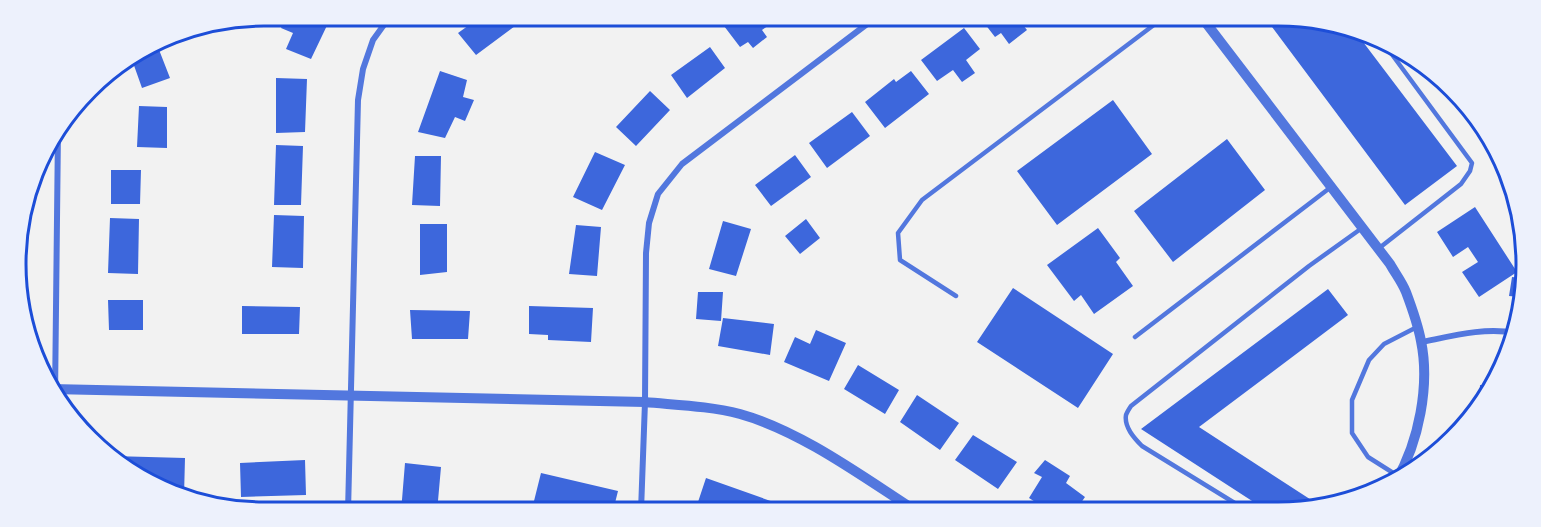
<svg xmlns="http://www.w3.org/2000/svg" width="1541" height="527" font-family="'Space Grotesk',sans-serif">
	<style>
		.building { fill: #3d67dc }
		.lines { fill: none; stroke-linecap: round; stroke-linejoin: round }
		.service { stroke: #5277de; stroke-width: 4.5 }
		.minor { stroke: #5277de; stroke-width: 6 }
		.tertiary { stroke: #5277de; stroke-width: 10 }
		.rim { fill: none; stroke: #1d4ed8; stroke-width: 3 }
	</style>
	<rect width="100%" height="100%" fill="#f2f2f2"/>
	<path class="building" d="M287,15L300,16L301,15H332L311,59L286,49L293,33L281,28Z
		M483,15H507L515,26L476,55L458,33Z
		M739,15H777L779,18L762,30L767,37L753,48L748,42L740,47L724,26Z
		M978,15H1025L1019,20L1027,30L1009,44L1001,33L995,37Z
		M1263,15H1278L1341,23L1354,30L1457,166L1405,205Z
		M964,28L980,49L966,60L975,73L962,82L953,70L937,81L921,60Z
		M156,42L170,78L142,88L131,57Z
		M710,47L725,68L687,98L671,75Z
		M440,71L467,80L463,97L474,100L465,121L455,117L445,138L418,132Z
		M911,71L929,94L885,128L865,102L894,79L896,82Z
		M276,78L307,79L305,132L276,133Z
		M650,91L670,110L636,146L616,127Z
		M1113,100L1152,154L1057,225L1017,171Z
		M139,106L167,107V148L137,147Z
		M852,112L870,136L827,168L809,143Z
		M1227,139L1265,190L1173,262L1134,211Z
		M276,145L303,146L301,205H274Z
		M595,152L625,165L602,210L573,197Z
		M795,155L811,177L771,206L755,185Z
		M415,156H441L440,206L412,205Z
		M111,170H141L140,204H111Z
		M1475,207L1517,272L1479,297L1462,272L1478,262L1468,247L1453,257L1437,232Z
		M274,215L304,216L303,268L272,267Z
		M110,218L139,219L138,274L108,273Z
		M806,219L820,238L800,254L785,236Z
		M723,221L751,229L736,276L709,269Z
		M420,224H447V272L420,275Z
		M576,225L601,227L597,276L569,274Z
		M1098,228L1120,258L1116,262L1133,286L1094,314L1081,295L1074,301L1047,265Z
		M1512,277L1521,278L1520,297L1509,296Z
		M1013,288L1113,354L1078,408L977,342Z
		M1328,289L1348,315L1199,427L1319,505L1317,508L1310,510H1266L1141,429Z
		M698,292H723L721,321L696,319Z
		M108,300H143V330H109Z
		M242,306L300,307L299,334H242Z
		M529,306L593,308L591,342L548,340V335L529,334Z
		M410,310L470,311L468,339H412Z
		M723,318L774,324L770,355L718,346Z
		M816,330L846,343L829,381L784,362L795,337L810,344Z
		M858,365L899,390L885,414L844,389Z
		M1488,373L1498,375L1493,388L1479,404L1480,385H1487Z
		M917,395L959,423L940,450L900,422Z
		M973,435L1017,462L998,489L955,460Z
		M112,456L185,458L184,496L125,470Z
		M305,460L306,495L241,497L240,463Z
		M1045,460L1070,476L1066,483L1085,497L1076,510H1048L1029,498L1042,477L1034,473Z
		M405,463L441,467L437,512H401Z
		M541,473L618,491L613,511H561L533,505Z
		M706,478L782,505L780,511H695Z"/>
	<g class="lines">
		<path class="service" d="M1378,249L1461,184L1470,171L1472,163L1385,45
			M956,296L900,260L898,233L922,200L1167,15
			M1135,337L1331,187
			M1398,476L1368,457L1352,433V400L1369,360L1384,344L1417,327
			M1246,510L1142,446C1134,438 1124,427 1126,415C1127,412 1129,409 1131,406L1309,266L1362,228"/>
		<path class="minor" d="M1422,342C1452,336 1485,327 1515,333
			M55,397L58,130
			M641,511L645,402L646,253L649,223L658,194L682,164L879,15
			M348,512L358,100L363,69L373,40L391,15"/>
		<path class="tertiary" d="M1200,15L1390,264C1395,273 1402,282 1406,292C1412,308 1418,325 1421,341C1430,385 1419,442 1396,481
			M51,389L645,402C676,405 710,406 740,414C801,431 863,477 916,511"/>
	</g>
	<path d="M0 0H1541V527H0ZM264 26H1278A238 238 0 0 1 1516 264V264A238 238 0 0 1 1278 502H264A238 238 0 0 1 26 264V264A238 238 0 0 1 264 26Z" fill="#edf1fc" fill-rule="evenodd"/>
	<path class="rim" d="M264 26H1278A238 238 0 0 1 1516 264V264A238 238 0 0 1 1278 502H264A238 238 0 0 1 26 264V264A238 238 0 0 1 264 26Z"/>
</svg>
